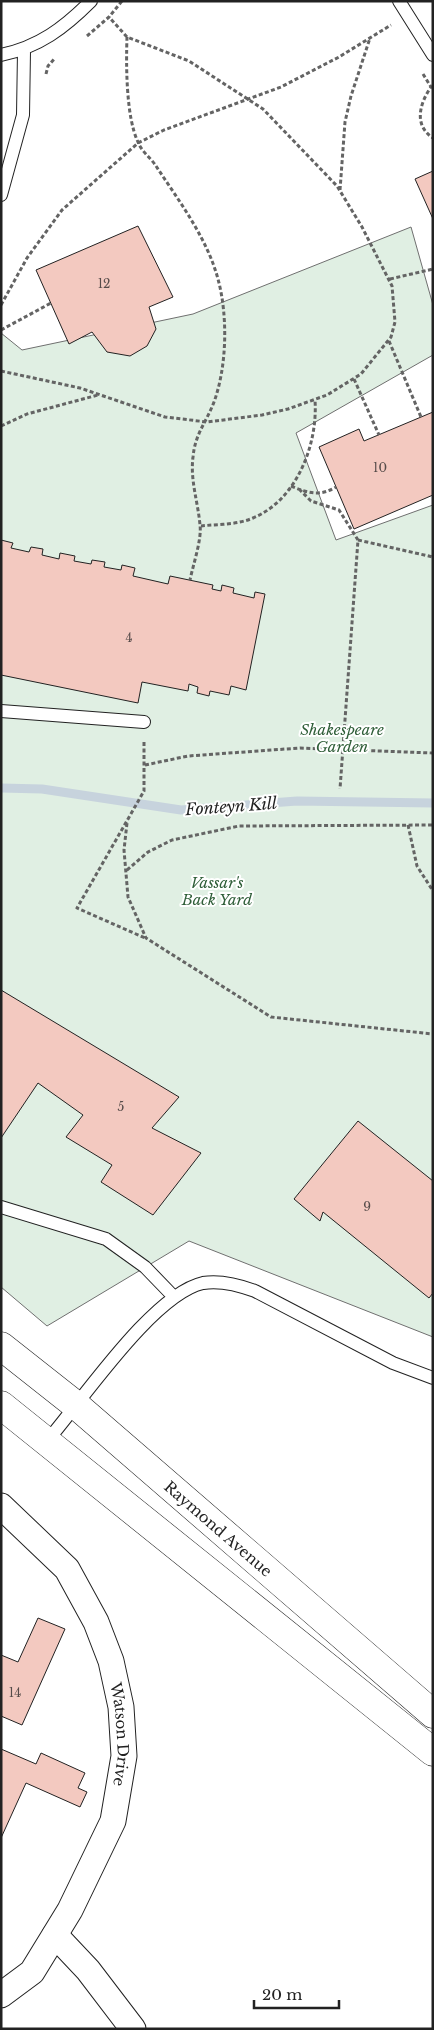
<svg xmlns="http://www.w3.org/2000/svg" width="434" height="2030" font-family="'Libre Baskerville',serif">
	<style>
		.green { fill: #e0efe3; stroke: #6f6f6f }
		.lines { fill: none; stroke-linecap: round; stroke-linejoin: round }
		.stream { stroke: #c7d3dd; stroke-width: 9 }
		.building { fill: #f3c9c0; stroke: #222 }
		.lane-casing { stroke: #222; stroke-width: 14 }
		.street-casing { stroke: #222; stroke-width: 27 }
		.secondary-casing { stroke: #222; stroke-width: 29 }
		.path { stroke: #646464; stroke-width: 3; stroke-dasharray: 4 2.5; stroke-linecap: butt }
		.lane { stroke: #fff; stroke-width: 12 }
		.street { stroke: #fff; stroke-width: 25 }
		.secondary { stroke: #fff; stroke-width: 28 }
		.labels { text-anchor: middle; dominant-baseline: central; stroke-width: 4; stroke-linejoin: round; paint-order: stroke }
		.number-label { font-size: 12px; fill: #564c4a }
		.park-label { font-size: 15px; font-style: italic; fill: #2f5e38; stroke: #fff }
		.street-label { font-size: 15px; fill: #222; stroke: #fff }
		.water-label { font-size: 16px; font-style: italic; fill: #222; stroke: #fff }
	</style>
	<rect width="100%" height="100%" fill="#fff"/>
	<path class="green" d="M411,227L433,305V355L296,433L336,540L433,505V1337L189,1241L47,1326L1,1287V333L22,350L193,314Z"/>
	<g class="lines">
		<path class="stream" d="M1,788L42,789L181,810L297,801L433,803"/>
	</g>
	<path class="building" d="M433,171V219L415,179Z
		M138,226L173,297L149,307L156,329L147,346L130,356L107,352L92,332L69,344L36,270Z
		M433,412V495L354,529L319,447L359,429L364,441Z
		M1,540L13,543L11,548L29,552L31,547L43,549L42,555L59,559L60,553L75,556L74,561L91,564L92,560L105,562L104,567L121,570L122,565L135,568L133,576L168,584L170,576L213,585L212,589L221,591L222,585L234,588L233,593L254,598L255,592L265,594L246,690L231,686L229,695L210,691L209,696L197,693L198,687L189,684L188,691L142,682L138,703L1,675Z
		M1,990L179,1097L152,1128L201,1153L153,1215L101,1182L112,1165L66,1137L83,1115L38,1083L1,1138Z
		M358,1121L433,1181V1293L429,1298L323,1212L320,1221L294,1199Z
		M38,1618L65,1629L22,1725L1,1716V1655L18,1662Z
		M1,1749L36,1764L41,1753L85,1773L78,1788L87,1792L80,1807L26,1783L1,1838Z"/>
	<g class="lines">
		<g class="lane-casing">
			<path id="lane" d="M399,1L433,55
				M1,55C39,47 64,28 91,1
				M1,195L23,115L24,51
				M1,711L144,722
				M1,1207L106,1239L145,1267L174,1297
				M47,1441C82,1401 153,1294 203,1283C221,1280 239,1285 255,1291L393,1363L433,1378"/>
		</g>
		<g class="street-casing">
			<g id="street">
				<path id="s1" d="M1,1506L67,1569L96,1622L111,1661L121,1707L124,1756L113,1821L70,1910L32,1972L1,1995"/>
				<path d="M55,1935L88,1970L133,2029"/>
			</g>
		</g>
		<g class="secondary-casing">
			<g id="secondary">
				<path id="s2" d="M1,1346L77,1406L433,1714"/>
				<path d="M1,1405L433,1752"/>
			</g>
		</g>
		<path class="path" d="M87,36L109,17L122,1
			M127,37C126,65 126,117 138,142C141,151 151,158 156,166C179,201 207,238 218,279C228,316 227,366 214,402C206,423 195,434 193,457C190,480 198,502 200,525C202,539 193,565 190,580
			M46,74L48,66L55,58
			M423,74L431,87C420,103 413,125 433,138
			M340,190L345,122L351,96L370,38
			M390,279L433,269
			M1,305L27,258L62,210L138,143L164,130L281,87L339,57L391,25
			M1,330L51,303
			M389,341L421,417
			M1,371L80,388L165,417L207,422L262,415L288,409L327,395L361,374L391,337L395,322L392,286L362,227L337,186L263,109L189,61L127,37L109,17
			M354,379L379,435
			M1,426L27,414L98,395
			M291,486C308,493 319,497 336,487
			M299,489L311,501L339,510L358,540L340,789
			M201,526C218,524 237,525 253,518C297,500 318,444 315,400
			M358,540L433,557
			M144,742V791L77,908L145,938
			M145,765L188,756L300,748L433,753
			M127,823L124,850L128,897L146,938L271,1017L433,1034
			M408,825L417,866L433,891
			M127,870L148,852L172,840L239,826L433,825"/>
		<use href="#lane" class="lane"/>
		<use href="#street" class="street"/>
		<use href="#secondary" class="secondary"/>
	</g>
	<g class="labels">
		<g class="number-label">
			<text x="104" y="283">12</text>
			<text x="380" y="467">10</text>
			<text x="129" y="637">4</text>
			<text x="121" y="1106">5</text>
			<text x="367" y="1206">9</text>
			<text x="15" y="1692">14</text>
		</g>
		<g class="park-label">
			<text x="342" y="729">Shakespeare<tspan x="342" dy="17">Garden</tspan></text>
			<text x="217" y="882">Vassar's<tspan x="217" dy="17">Back Yard</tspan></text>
		</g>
		<g class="street-label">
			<text stroke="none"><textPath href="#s2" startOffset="284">Raymond Avenue</textPath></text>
			<text stroke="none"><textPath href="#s1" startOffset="268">Watson Drive</textPath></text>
		</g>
		<g class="water-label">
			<text transform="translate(231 806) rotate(-4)">Fonteyn Kill</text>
		</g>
	</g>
	<rect width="434" height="2030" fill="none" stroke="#222222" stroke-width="5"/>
	<path d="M254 2000v8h85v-8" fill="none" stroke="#222222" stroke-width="2.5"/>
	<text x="262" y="2000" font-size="15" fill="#222222" stroke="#ffffff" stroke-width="4" paint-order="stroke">20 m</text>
</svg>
